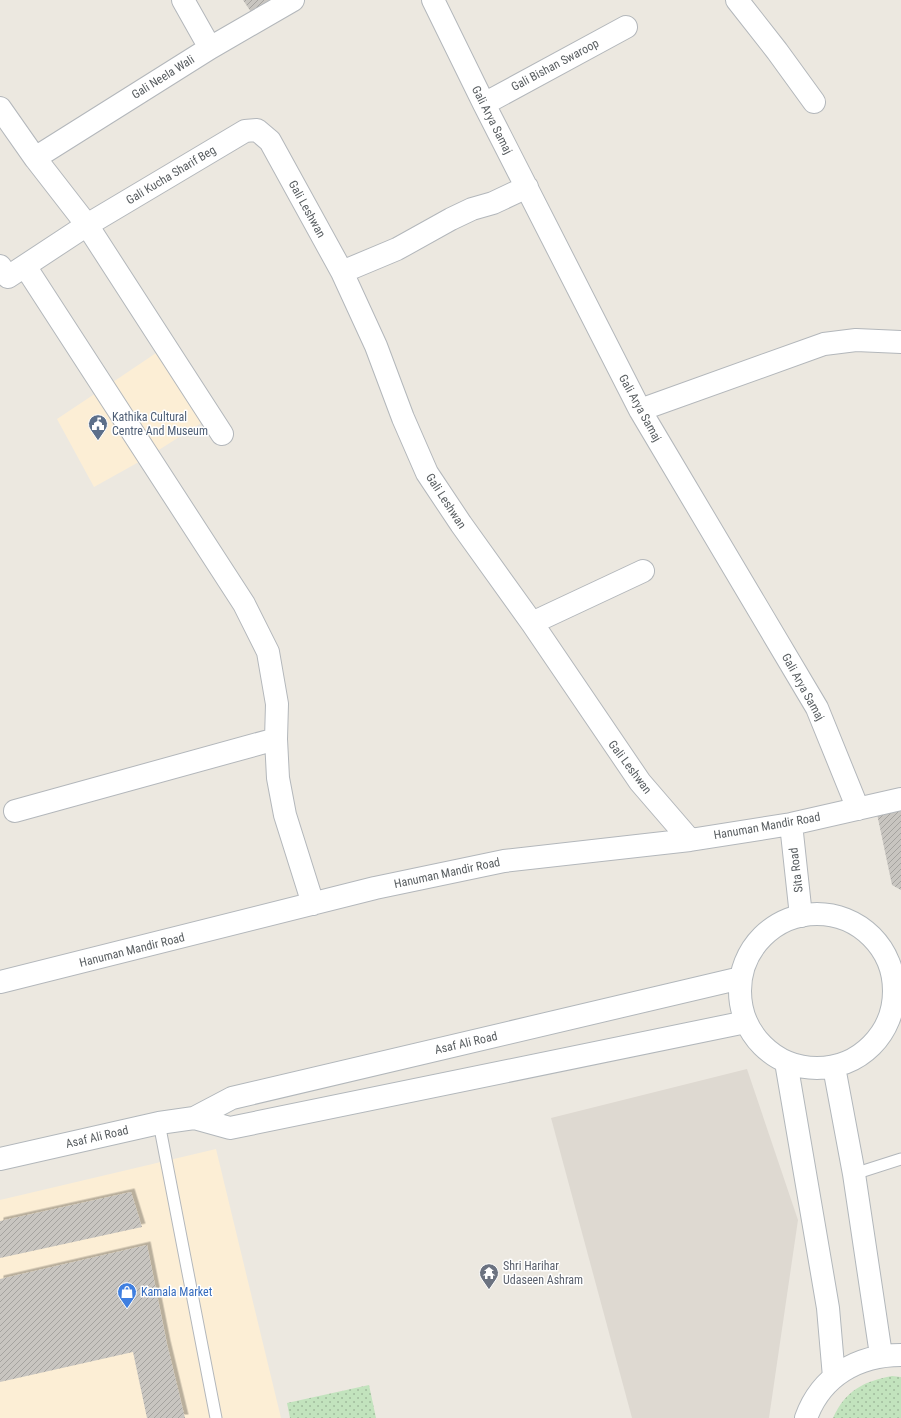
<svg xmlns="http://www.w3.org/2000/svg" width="901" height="1418" font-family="'Roboto Condensed',sans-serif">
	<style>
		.commercial { fill: #fceed5 }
		.education { fill: #ded9d1 }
		.park { fill: url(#park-dots) }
		.building { fill: url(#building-hatch); filter: url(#shadow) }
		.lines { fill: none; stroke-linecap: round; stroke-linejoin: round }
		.lane-casing { stroke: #b3b7bb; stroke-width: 13 }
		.street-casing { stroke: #b3b7bb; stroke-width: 24 }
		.secondary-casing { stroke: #b2b7bb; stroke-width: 24 }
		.lane { stroke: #fff; stroke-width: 11 }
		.street { stroke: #fff; stroke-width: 22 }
		.secondary { stroke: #fff; stroke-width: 22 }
		.labels { text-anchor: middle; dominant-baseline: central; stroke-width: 3; stroke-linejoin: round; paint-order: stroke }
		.street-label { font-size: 12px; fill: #595e61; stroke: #fff }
		.service-label { font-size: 12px; fill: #4e5e75; stroke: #fff; text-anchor: start }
		.worship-label { font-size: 12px; fill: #5b616d; stroke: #fff; text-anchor: start }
		.shop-label { font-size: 12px; fill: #366cbe; stroke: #fff; text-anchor: start }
	</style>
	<defs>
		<pattern id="park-dots" width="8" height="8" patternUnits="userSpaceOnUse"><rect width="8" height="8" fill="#c2e3bd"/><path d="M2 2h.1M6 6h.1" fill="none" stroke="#a1bb9d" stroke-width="1.8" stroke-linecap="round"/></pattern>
		<pattern id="building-hatch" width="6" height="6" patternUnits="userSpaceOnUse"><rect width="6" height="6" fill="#c8c5c0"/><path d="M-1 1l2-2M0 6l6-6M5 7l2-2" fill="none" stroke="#a5a39f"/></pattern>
		<filter id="shadow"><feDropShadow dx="3.5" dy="-3.5" stdDeviation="0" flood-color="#0004"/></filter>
	</defs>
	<rect width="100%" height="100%" fill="#ece8e0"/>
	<path class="commercial" d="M162,349L206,420L154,453L110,384Z
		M99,391L146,458L94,487L57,419Z
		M216,1149L281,1418H0V1200Z"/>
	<path class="education" d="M747,1069L798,1220L769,1418H632L551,1118Z"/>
	<path class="park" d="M892,1376L901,1377V1418H833C845,1391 864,1381 892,1376Z
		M369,1385L376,1418H290L287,1403Z"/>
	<path class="building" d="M243,0H270L251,12Z
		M901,804V890L892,885L876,809Z
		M131,1192L142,1227L0,1258V1221Z
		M147,1245L167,1344L185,1418H147L133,1352L0,1382V1279Z"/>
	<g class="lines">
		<g class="lane-casing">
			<path id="lane" d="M159,1123L216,1418
				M854,1174L901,1159"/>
		</g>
		<g class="street-casing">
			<path id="street" d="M183,0L210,48
				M433,0L484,104L640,410L817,708L858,809
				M737,0L777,51L814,102
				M484,104L626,27
				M0,108L35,158L87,225L8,277L0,266
				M35,158L210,48L293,0
				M25,266L244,604L268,652L277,704L276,739L278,778L285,815L313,904
				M342,272L397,249L451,219L472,209L493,203L527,187
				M640,410L824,344L856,340L901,342
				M222,434L87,225L245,131L257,130L270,141L342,272L376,346L403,418L427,473L461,524L532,623L640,782L690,840
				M532,623L643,571
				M15,811L276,739
				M791,824L801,916
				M0,982L375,888L504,861L690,840L791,824L901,799"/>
		</g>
		<g class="secondary-casing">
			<path id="secondary" d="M740 991a77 77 0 1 1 154 0a77 77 0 1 1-154 0Z
				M786,1062L828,1308L834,1377
				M834,1067L854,1174L881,1355
				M194,1118L230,1128L746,1022
				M0,1159L159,1123L194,1118L232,1098L741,978
				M806,1418C821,1376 858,1355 901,1355"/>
		</g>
		<use href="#lane" class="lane"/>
		<use href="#street" class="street"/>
		<use href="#secondary" class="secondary"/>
	</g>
	<defs>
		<g id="civic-pin" transform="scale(1)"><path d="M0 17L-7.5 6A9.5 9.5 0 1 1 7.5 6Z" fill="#5c6f8a" stroke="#fff"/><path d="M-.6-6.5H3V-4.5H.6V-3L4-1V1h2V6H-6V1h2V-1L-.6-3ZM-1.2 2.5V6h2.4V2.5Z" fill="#fff"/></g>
		<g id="temple-pin" transform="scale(1)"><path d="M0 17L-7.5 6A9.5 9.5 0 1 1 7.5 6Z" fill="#6b7280" stroke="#fff"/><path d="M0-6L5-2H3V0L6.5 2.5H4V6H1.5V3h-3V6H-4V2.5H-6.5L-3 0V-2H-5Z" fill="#fff"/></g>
		<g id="shop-pin" transform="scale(1)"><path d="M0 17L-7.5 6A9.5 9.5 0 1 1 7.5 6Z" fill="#3f7fe0" stroke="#fff"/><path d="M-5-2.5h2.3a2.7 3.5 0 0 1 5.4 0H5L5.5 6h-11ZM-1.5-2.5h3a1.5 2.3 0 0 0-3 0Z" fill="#fff"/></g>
	</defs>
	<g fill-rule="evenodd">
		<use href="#civic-pin" x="98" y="424"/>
		<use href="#temple-pin" x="489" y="1273"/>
		<use href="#shop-pin" x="127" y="1292"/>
	</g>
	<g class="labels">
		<g class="street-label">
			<text transform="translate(555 65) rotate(-28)">Gali Bishan Swaroop</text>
			<text transform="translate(163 77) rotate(-32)">Gali Neela Wali</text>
			<text transform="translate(492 120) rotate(63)">Gali Arya Samaj</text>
			<text transform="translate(171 175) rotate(-31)">Gali Kucha Sharif Beg</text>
			<text transform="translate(307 209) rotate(61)">Gali Leshwan</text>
			<text transform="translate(640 408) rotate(61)">Gali Arya Samaj</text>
			<text transform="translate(446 501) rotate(57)">Gali Leshwan</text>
			<text transform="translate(803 687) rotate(61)">Gali Arya Samaj</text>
			<text transform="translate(630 767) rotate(53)">Gali Leshwan</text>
			<text transform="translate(767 826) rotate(-10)">Hanuman Mandir Road</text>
			<text transform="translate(796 870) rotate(-97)">Sita Road</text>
			<text transform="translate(447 873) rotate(-12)">Hanuman Mandir Road</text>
			<text transform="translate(132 950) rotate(-14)">Hanuman Mandir Road</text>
			<text transform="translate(466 1043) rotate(-13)">Asaf Ali Road</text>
			<text transform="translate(97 1137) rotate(-13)">Asaf Ali Road</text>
		</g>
		<g class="service-label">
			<text x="112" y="417">Kathika Cultural<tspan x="112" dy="14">Centre And Museum</tspan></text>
		</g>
		<g class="worship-label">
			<text x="503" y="1266">Shri Harihar<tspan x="503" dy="14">Udaseen Ashram</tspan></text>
		</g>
		<g class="shop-label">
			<text x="141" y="1292">Kamala Market</text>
		</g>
	</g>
</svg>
